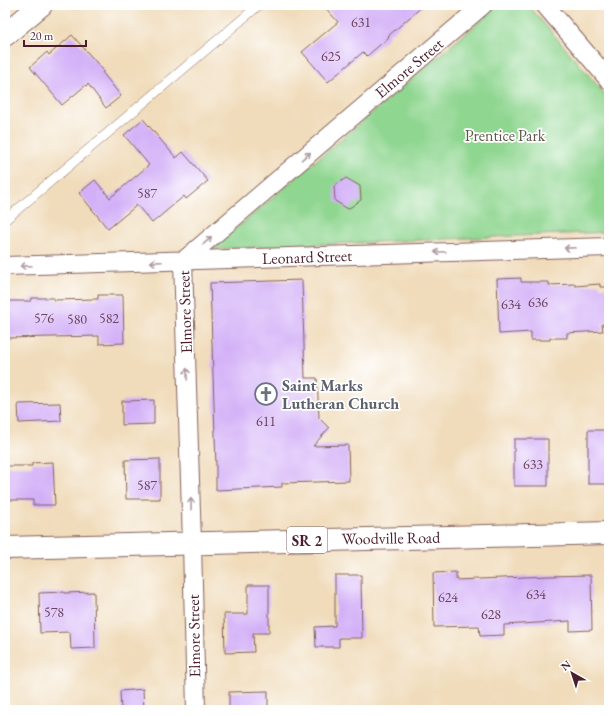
<svg xmlns="http://www.w3.org/2000/svg" width="614" height="715" font-family="'EB Garamond',serif">
	<style>
		.green { fill: #8fd690; stroke: #6c7a5e }
		.building { fill: #d2aff7 }
		.lines { fill: none; stroke-linecap: round; stroke-linejoin: round }
		.lane-casing { stroke: #84615d; stroke-width: 10 }
		.street-casing { stroke: #84615d; stroke-width: 20 }
		.secondary-casing { stroke: #84615d; stroke-width: 24 }
		.primary-casing { stroke: #84615d; stroke-width: 24 }
		.lane { stroke: #fff; stroke-width: 9 }
		.street { stroke: #fff; stroke-width: 18 }
		.secondary { stroke: #fff; stroke-width: 22 }
		.primary { stroke: #fff; stroke-width: 22 }
		.oneway { stroke: #ae9aa0 }
		.labels { text-anchor: middle; dominant-baseline: central; stroke-width: 3.5; stroke-linejoin: round; paint-order: stroke }
		.number-label { font-size: 14px; fill: #6c435e }
		.shield { fill: #fff; stroke: #80626b; stroke-width: 1 }
		.shield-label { font-size: 15px; font-weight: bold; fill: #4a1f2b }
		.street-label { font-size: 16px; fill: #4a1f2b; stroke: #fff }
		.park-label { font-size: 16px; fill: #5f5649; stroke: #fff }
		.worship-label { font-size: 16px; font-weight: bold; fill: #5b616d; stroke: #fff; text-anchor: start }
	</style>
	<rect width="100%" height="100%" fill="#fff"/>
	<filter id="ink" filterUnits="userSpaceOnUse"><feTurbulence type="fractalNoise" baseFrequency=".025" numOctaves="2"/><feDisplacementMap in="SourceGraphic" scale="8" xChannelSelector="R" yChannelSelector="G"/><feConvolveMatrix kernelMatrix="1 2 1 2 8 2 1 2 1" color-interpolation-filters="sRGB"/></filter>
	<filter id="wash" filterUnits="userSpaceOnUse"><feTurbulence type="fractalNoise" baseFrequency=".012" numOctaves="4" result="noise"/><feDisplacementMap in="SourceGraphic" scale="16" xChannelSelector="R" yChannelSelector="G"/><feGaussianBlur stdDeviation="0.9" result="paint"/><feColorMatrix in="noise" values="0 0 0 0 0 0 0 0 0 0 0 0 0 0 0 0 0 1.4 0 .05"/><feComposite in="paint" operator="in"/></filter>
	<g filter="url(#wash)">
		<rect width="100%" height="100%" fill="#f0dbba"/>
		<path class="green" d="M499,5H528L609,99V232L212,249Z"/>
		<g id="blocks">
			<path class="building" d="M323,5H424L388,36L389,37L367,56L363,52L328,82L302,52L338,22Z
				M72,35L104,71L102,72L121,96L106,108L88,84L87,86L86,85L62,105L30,67L47,52L49,55Z
				M143,119L176,158L183,152L208,181L186,199L184,196L152,223L137,205L108,229L79,193L95,180L110,198L149,165L124,135Z
				M346,178L360,186L361,200L348,209L335,201L334,186Z
				M521,278V282H549V285L575,284V286L600,284V287H609V324H602L603,331L567,333V338H550V340H531V332L499,334L497,279Z
				M302,280L305,378H317L319,418L329,428L313,446L348,445L349,481L282,483V487L216,490V466L210,283Z
				M98,295H123L124,343L99,344V336L5,338V301H31V298H54V300L98,299Z
				M154,400V424L122,425V401Z
				M60,403L61,421L19,423L18,404Z
				M588,430H609V484H588Z
				M514,439H548V486H514Z
				M160,459V499H126L125,460Z
				M53,462L55,505H33V500H5V466H32V463Z
				M456,572V580L549,576L591,575L592,630L570,631V621L504,625V635L480,636L479,626L434,627L433,573Z
				M335,575H361L362,638H339V647H316L315,627L335,626Z
				M248,585H269V633H253L254,652L225,653L224,614H248Z
				M64,592V593L94,592L95,648L71,649L70,632L40,633L39,593Z
				M143,689L144,710H121L120,691Z
				M268,691V710H229V692Z"/>
		</g>
	</g>
	<g filter="url(#ink)">
		<use href="#blocks" fill-opacity="0" stroke="#84615d" stroke-width="1"/>
		<g class="lines">
			<g class="lane-casing">
				<path id="lane" d="M5,220L259,5"/>
			</g>
			<g class="street-casing">
				<path id="street" d="M545,5L609,80
					M5,266L609,247
					M196,710L192,543L183,261L483,5"/>
			</g>
			<g class="secondary-casing">
				<path id="secondary" d="M5,35L41,5"/>
			</g>
			<g class="primary-casing">
				<path id="primary" d="M5,548L609,533"/>
			</g>
			<use href="#lane" class="lane"/>
			<use href="#street" class="street"/>
			<use href="#secondary" class="secondary"/>
			<use href="#primary" class="primary"/>
		</g>
		<defs><path id="oneway-shaft" d="M-6 0H5M1.5-3L5.5 0L1.5 3" fill="none" stroke-width="1.6" stroke-linecap="round" stroke-linejoin="round"/></defs>
		<g class="oneway">
			<use href="#oneway-shaft" transform="translate(306 156) rotate(-40)"/>
			<use href="#oneway-shaft" transform="translate(207 241) rotate(-40)"/>
			<use href="#oneway-shaft" transform="translate(570 248) rotate(178)"/>
			<use href="#oneway-shaft" transform="translate(440 252) rotate(178)"/>
			<use href="#oneway-shaft" transform="translate(156 262) rotate(178)"/>
			<use href="#oneway-shaft" transform="translate(26 266) rotate(178)"/>
			<use href="#oneway-shaft" transform="translate(187 374) rotate(-92)"/>
			<use href="#oneway-shaft" transform="translate(191 504) rotate(-92)"/>
		</g>
	</g>
	<defs>
		<g id="church-ring" transform="scale(1.15)"><circle r="9.5" fill="#fff" stroke="#6b7280" stroke-width="1.5"/><path d="M-1.2-6h2.4v3.5h3.3v2.4h-3.3V6h-2.4V-.1h-3.3v-2.4h3.3Z" fill="#6b7280"/></g>
	</defs>
	<g fill-rule="evenodd">
		<use href="#church-ring" x="266" y="394"/>
	</g>
	<g class="labels">
		<g class="number-label">
			<text x="361" y="22">631</text>
			<text x="331" y="56">625</text>
			<text x="147" y="193">587</text>
			<text x="538" y="302">636</text>
			<text x="511" y="304">634</text>
			<text x="44" y="318">576</text>
			<text x="109" y="318">582</text>
			<text x="77" y="319">580</text>
			<text x="266" y="421">611</text>
			<text x="533" y="464">633</text>
			<text x="147" y="485">587</text>
			<text x="536" y="594">634</text>
			<text x="448" y="597">624</text>
			<text x="54" y="612">578</text>
			<text x="491" y="614">628</text>
		</g>
		<rect class="shield" x="287" y="527" width="40" height="26" rx="3"/>
		<g class="shield-label">
			<text x="307" y="540">SR 2</text>
		</g>
		<g class="street-label">
			<text transform="translate(409 68) rotate(-40)">Elmore Street</text>
			<text transform="translate(307 257) rotate(-2)">Leonard Street</text>
			<text transform="translate(185 312) rotate(-92)">Elmore Street</text>
			<text transform="translate(391 538) rotate(-1)">Woodville Road</text>
			<text transform="translate(194 636) rotate(-91)">Elmore Street</text>
		</g>
		<g class="park-label">
			<text x="505" y="135">Prentice Park</text>
		</g>
		<g class="worship-label">
			<text x="282" y="385">Saint Marks<tspan x="282" dy="18">Lutheran Church</tspan></text>
		</g>
	</g>
	<rect width="614" height="715" fill="none" stroke="#fff" stroke-width="20"/>
	<g transform="translate(572 673) rotate(321)" stroke="#ffffff" stroke-width="3" paint-order="stroke">
	<path d="M0-3L7 15L0 10L-7 15Z" fill="#4a1f2b"/>
	<text y="-6" font-size="11" font-weight="bold" text-anchor="middle" fill="#4a1f2b">N</text>
	</g>
	<path d="M24 40v6h62v-6" fill="none" stroke="#4a1f2b" stroke-width="2"/>
	<text x="30" y="40" font-size="12" fill="#4a1f2b" stroke="#ffffff" stroke-width="3" paint-order="stroke">20 m</text>
</svg>
